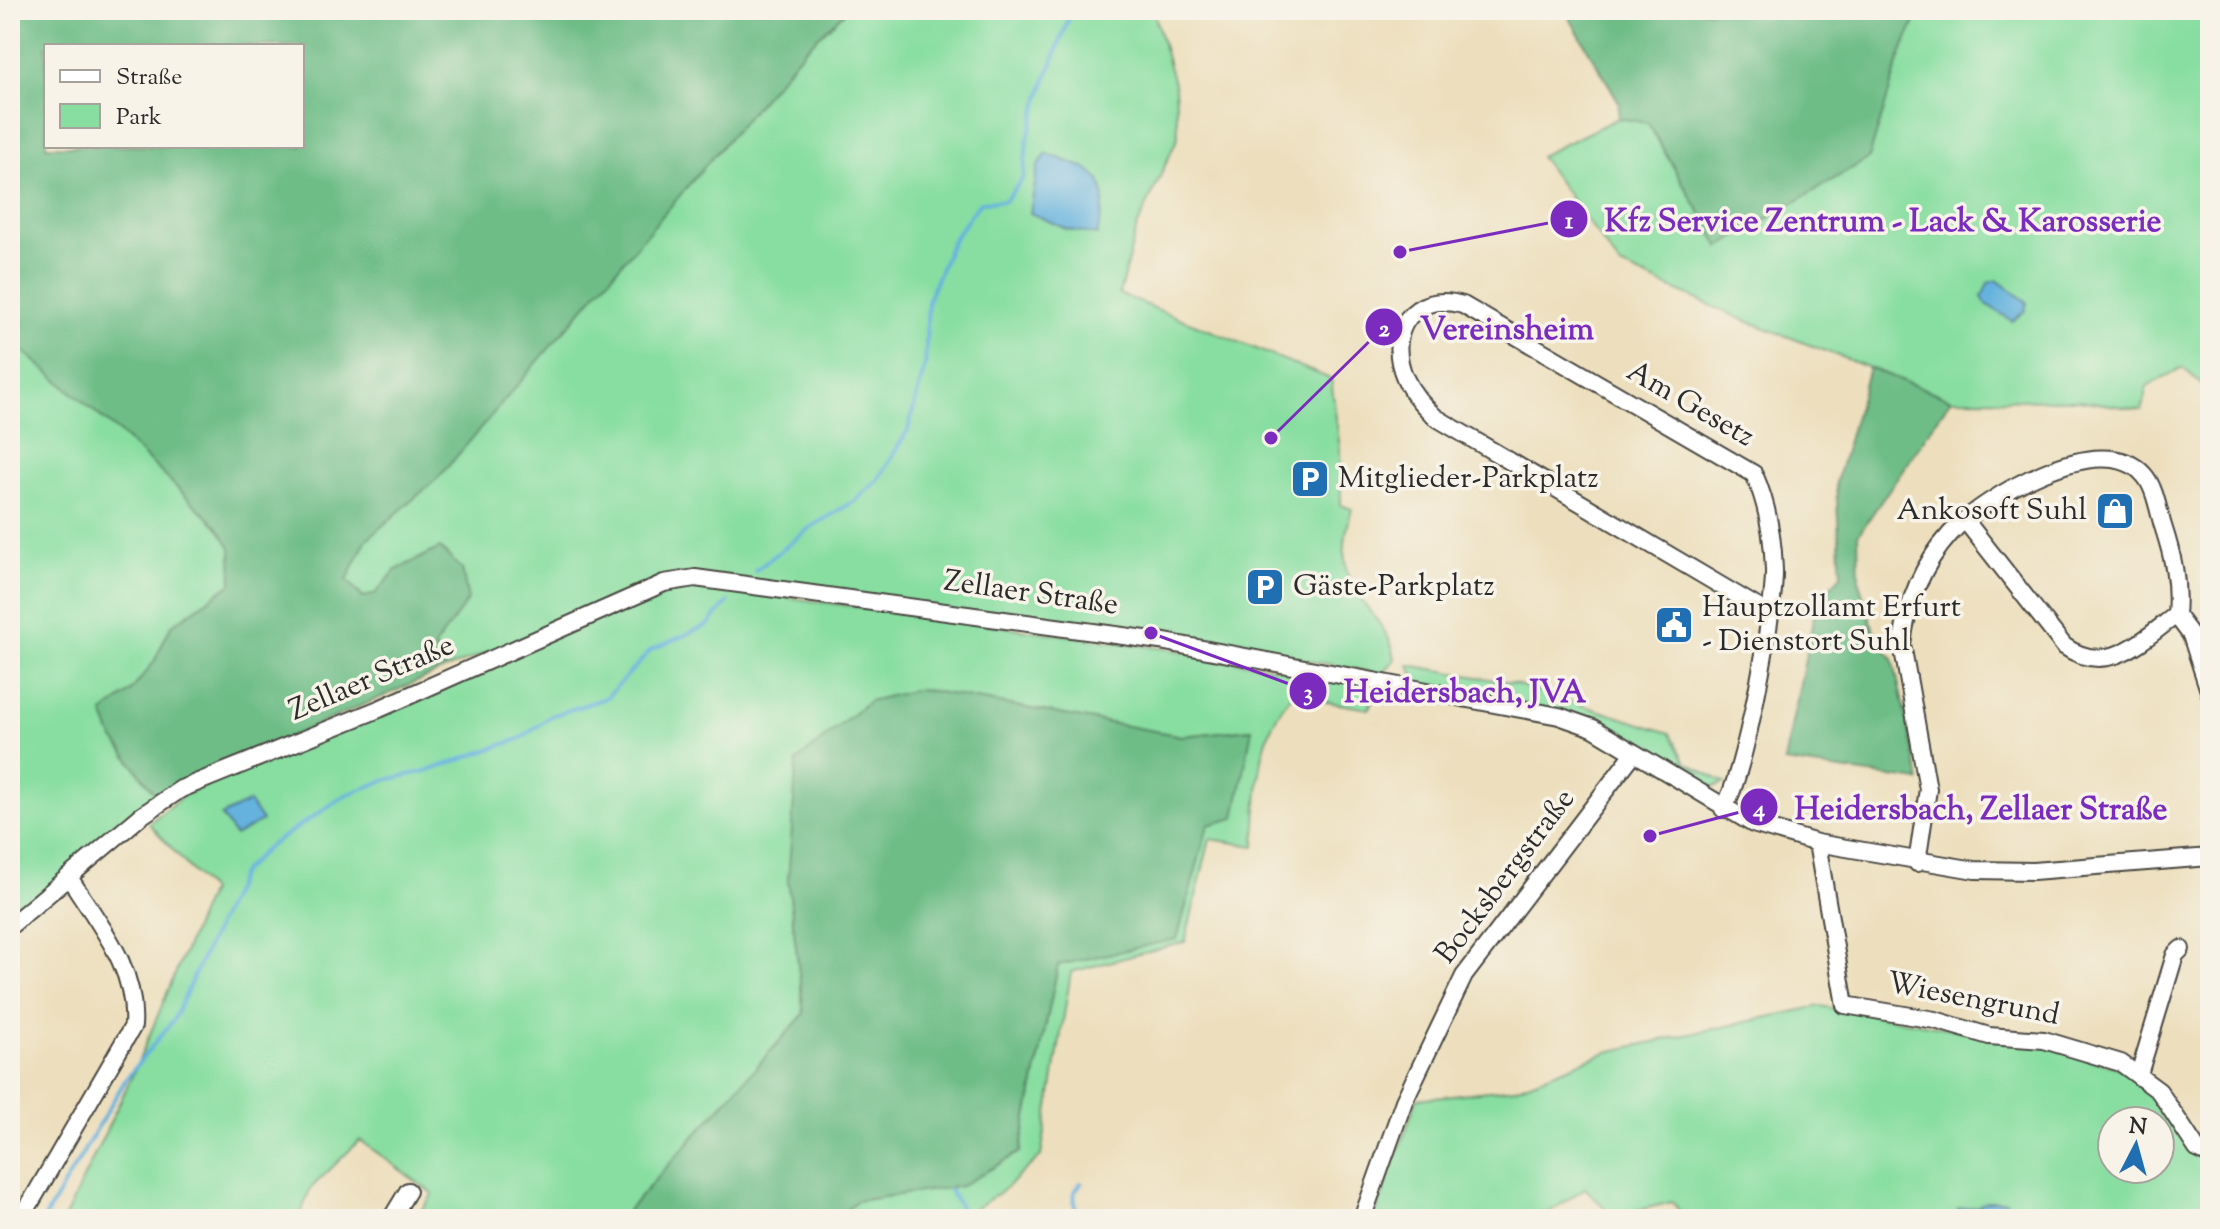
<svg xmlns="http://www.w3.org/2000/svg" width="2220" height="1229" font-family="'Sorts Mill Goudy',serif">
	<style>
		.green { fill: #88dea1; stroke: #5a8466; stroke-width: 2; fill-rule: evenodd }
		.forest { fill: #6ebd87; stroke: #4c7459; stroke-width: 2; fill-rule: evenodd }
		.water { fill: #65b2de; stroke: #486e84; stroke-width: 2 }
		.lines { fill: none; stroke-linecap: round; stroke-linejoin: round }
		.stream { stroke: #65b2de; stroke-width: 4 }
		.minor-casing { stroke: #484641; stroke-width: 20 }
		.minor { stroke: #fff; stroke-width: 16 }
		.labels { text-anchor: middle; dominant-baseline: central; stroke-width: 7; stroke-linejoin: round; paint-order: stroke }
		.street-label { font-size: 30px; fill: #2b2b2b; stroke: #f7f3e8 }
		.poi-label { font-size: 30px; fill: #2b2b2b; stroke: #f7f3e8; text-anchor: start }
		.leader { fill: none; stroke: #7b2cbf; stroke-width: 3 }
		.callout-dot { fill: #7b2cbf; stroke: #f7f3e8; stroke-width: 3 }
		.mark-label { font-size: 24px; text-anchor: middle; font-weight: bold; fill: #fff }
		.callout-label { font-size: 32px; text-anchor: middle; font-weight: bold; fill: #7b2cbf; stroke: #f7f3e8; stroke-width: 7; stroke-linejoin: round; paint-order: stroke }
	</style>
	<rect width="100%" height="100%" fill="#f7f3e8"/>
	<filter id="ink" filterUnits="userSpaceOnUse"><feTurbulence type="fractalNoise" baseFrequency=".0125" numOctaves="2"/><feDisplacementMap in="SourceGraphic" scale="16" xChannelSelector="R" yChannelSelector="G"/><feConvolveMatrix kernelMatrix="1 2 1 2 8 2 1 2 1" color-interpolation-filters="sRGB"/></filter>
	<filter id="wash" filterUnits="userSpaceOnUse"><feTurbulence type="fractalNoise" baseFrequency=".006" numOctaves="4" result="noise"/><feDisplacementMap in="SourceGraphic" scale="32" xChannelSelector="R" yChannelSelector="G"/><feGaussianBlur stdDeviation="1.8" result="paint"/><feColorMatrix in="noise" values="0 0 0 0 0 0 0 0 0 0 0 0 0 0 0 0 0 1.4 0 .05"/><feComposite in="paint" operator="in"/></filter>
	<g filter="url(#wash)">
		<rect width="100%" height="100%" fill="#eddfbd"/>
		<path class="green" d="M847,10H1158L1155,16L1175,87L1178,137L1137,227L1119,294L1331,379L1340,449L1341,505L1352,509C1345,532 1340,561 1351,584C1365,612 1390,626 1395,659L1383,674L1180,637L1179,626L1176,644L896,603L664,583L446,669L396,570L376,594L363,598L347,580L366,540L805,49Z
			M1920,10H2210V391L2183,368L2147,386L2142,410L2079,400L1951,399L1742,319L1620,266L1540,156L1618,118L1648,123L1720,247L1902,51Z
			M10,340L120,433L216,525L231,547L233,582L171,626L154,662L130,692L103,713L112,736L156,795L10,919Z
			M696,585L1174,650L1377,686L1369,709L1291,696C1255,738 1258,792 1255,846L1210,839L1185,942L1071,972L1041,1156L1001,1192L965,1215L974,1219H838L856,1201L961,1186L1020,1152L1058,965L1177,939L1208,825L1251,729L1182,736L921,689L788,880L804,1014L620,1219H415L433,1194L360,1140L310,1189L299,1219H64L134,1072L210,891L149,823L184,795L644,594Z
			M1409,665L1512,683L1670,733L1686,762L1725,783L1704,790L1630,744L1418,682Z
			M1820,1006L2044,1045L2119,1068L2138,1079L2210,1161V1219H1685L1673,1202L1613,1216L1585,1188L1539,1219H1374L1417,1099L1515,1088L1607,1052ZM2112,1121H2160V1169H2112Z"/>
		<path class="forest" d="M10,10H847L805,49L439,477L366,540L347,580L363,598L376,593L396,570L440,548L462,569L468,600L434,647L446,669L156,795L112,736L103,713L130,692L154,662L171,626L232,583L231,547L216,525L120,433L10,340ZM46,46H302V146H46Z
			M1565,10H1920L1902,51L1869,158L1720,247L1648,123L1618,118L1619,102Z
			M1869,368L1951,399L1858,535L1859,582L1877,641L1893,659L1920,781L1784,762L1817,601L1841,575L1836,482Z
			M920,689L1182,736L1252,729L1235,818L1208,825L1177,939L1058,965L1020,1152L961,1186L856,1201L838,1219H620L804,1014L788,880L797,761L869,701Z"/>
		<path class="water" d="M1047,154C1101,173 1113,174 1097,235L1066,229L1030,213L1038,165Z
			M1997,280L2027,302L2025,311L2012,321L1985,303L1982,297L1988,283Z
			M249,802L262,821L235,836L221,816Z
			M1986,1201H2007L2008,1219H1959L1958,1209L1976,1207Z"/>
		<g class="lines">
			<path class="stream" d="M755,571L811,527L856,500L878,480L908,430L925,365L928,300L952,241L980,202L1005,201L1023,178L1027,142L1043,87L1072,10
				M949,1190L968,1219
				M44,1219L126,1079L174,1019L242,872L268,847L346,795L386,780L431,770L522,738L551,716L606,698L651,650L708,625L728,602
				M1076,1219L1074,1192L1081,1183"/>
		</g>
	</g>
	<g filter="url(#ink)">
		<g class="lines">
			<g class="minor-casing">
				<path id="minor" d="M2176,615L2191,635L2210,694
					M1723,809C1744,780 1775,608 1774,570C1773,538 1767,503 1754,474L1463,305C1413,290 1385,332 1405,378C1412,394 1423,405 1435,417L1769,614
					M1817,843L1845,1005L1935,1020L1989,1036L2044,1040L2121,1063L2159,1091L2197,1149L2210,1155
					M1917,863L1928,789L1902,644C1907,603 1923,564 1950,534C1982,498 2103,426 2144,475C2155,487 2158,510 2163,526C2173,557 2179,582 2176,615C2141,641 2108,677 2064,646L1965,520
					M10,926L141,816L181,789L379,709L664,583L695,578L1160,641L1559,716L1593,728L1753,824L1817,843L1975,870L2033,871L2210,857
					M2139,1074L2175,955L2181,949
					M21,1219L133,1026C137,967 99,925 69,877
					M391,1219L408,1191
					M1362,1219L1404,1101L1464,976L1634,753"/>
			</g>
			<use href="#minor" class="minor"/>
		</g>
	</g>
	<defs>
		<g id="parking-square" transform="scale(2)"><rect x="-9" y="-9" width="18" height="18" rx="4" fill="#1f6fb2" stroke="#f7f3e8"/><path d="M-3.5-5.5H1a3.5 3.5 0 0 1 0 7H-1V5.5H-3.5ZM-1-3.4V-.6H.8a1.4 1.4 0 0 0 0-2.8Z" fill="#fff"/></g>
		<g id="shop-square" transform="scale(2)"><rect x="-9" y="-9" width="18" height="18" rx="4" fill="#1f6fb2" stroke="#f7f3e8"/><path d="M-5-2.5h2.3a2.7 3.5 0 0 1 5.4 0H5L5.5 6h-11ZM-1.5-2.5h3a1.5 2.3 0 0 0-3 0Z" fill="#fff"/></g>
		<g id="civic-square" transform="scale(2)"><rect x="-9" y="-9" width="18" height="18" rx="4" fill="#1f6fb2" stroke="#f7f3e8"/><path d="M-.6-6.5H3V-4.5H.6V-3L4-1V1h2V6H-6V1h2V-1L-.6-3ZM-1.2 2.5V6h2.4V2.5Z" fill="#fff"/></g>
	</defs>
	<g fill-rule="evenodd">
		<use href="#parking-square" x="1310" y="479"/>
		<use href="#shop-square" x="2115" y="511"/>
		<use href="#parking-square" x="1265" y="587"/>
		<use href="#civic-square" x="1674" y="625"/>
	</g>
	<g class="labels">
		<g class="street-label">
			<text transform="translate(1690 405) rotate(30)">Am Gesetz</text>
			<text transform="translate(1031 594) rotate(8)">Zellaer Straße</text>
			<text transform="translate(372 679) rotate(-23)">Zellaer Straße</text>
			<text transform="translate(1506 877) rotate(-53)">Bocksbergstraße</text>
			<text transform="translate(1973 1000) rotate(11)">Wiesengrund</text>
		</g>
		<g class="poi-label">
			<text x="1338" y="479">Mitglieder-Parkplatz</text>
			<text x="2087" y="511" text-anchor="end">Ankosoft Suhl</text>
			<text x="1293" y="587">Gäste-Parkplatz</text>
			<text x="1702" y="608">Hauptzollamt Erfurt<tspan x="1702" dy="34">- Dienstort Suhl</tspan></text>
		</g>
	</g>
	<path class="leader" d="M1400 252L1569 219M1271 438L1384 327M1151 633L1308 691M1650 836L1759 807"/>
	<g class="callout-dot">
		<circle cx="1400" cy="252" r="8"/>
		<circle cx="1271" cy="438" r="8"/>
		<circle cx="1151" cy="633" r="8"/>
		<circle cx="1650" cy="836" r="8"/>
		<circle cx="1569" cy="219" r="20"/>
		<circle cx="1384" cy="327" r="20"/>
		<circle cx="1308" cy="691" r="20"/>
		<circle cx="1759" cy="807" r="20"/>
	</g>
	<g class="mark-label">
		<text x="1569" y="228">1</text>
		<text x="1384" y="336">2</text>
		<text x="1308" y="700">3</text>
		<text x="1759" y="816">4</text>
	</g>
	<g class="callout-label">
		<text x="1883" y="231">Kfz Service Zentrum - Lack &amp; Karosserie</text>
		<text x="1507" y="339">Vereinsheim</text>
		<text x="1465" y="702">Heidersbach, JVA</text>
		<text x="1981" y="819">Heidersbach, Zellaer Straße</text>
	</g>
	<rect width="2220" height="1229" fill="none" stroke="#f7f3e8" stroke-width="40"/>
	<rect x="44" y="44" width="260" height="104" fill="#f7f3e8" stroke="#a5a39c" stroke-width="2"/>
	<rect x="60" y="70" width="40" height="12" fill="#ffffff" stroke="#a5a39c" stroke-width="2"/>
	<text x="116" y="84" font-size="24" fill="#2b2b2b">Straße</text>
	<rect x="60" y="104" width="40" height="24" fill="#88dea1" stroke="#a5a39c" stroke-width="2"/>
	<text x="116" y="124" font-size="24" fill="#2b2b2b">Park</text>
	<g transform="translate(2136 1145) rotate(6)"><circle r="38" fill="#f7f3e8" stroke="#a5a39c" stroke-width="2"/>
	<path d="M0-6L14 30L0 20L-14 30Z" fill="#1f6fb2"/>
	<text y="-12" font-size="22" font-weight="bold" text-anchor="middle" fill="#2b2b2b">N</text>
	</g>
</svg>
